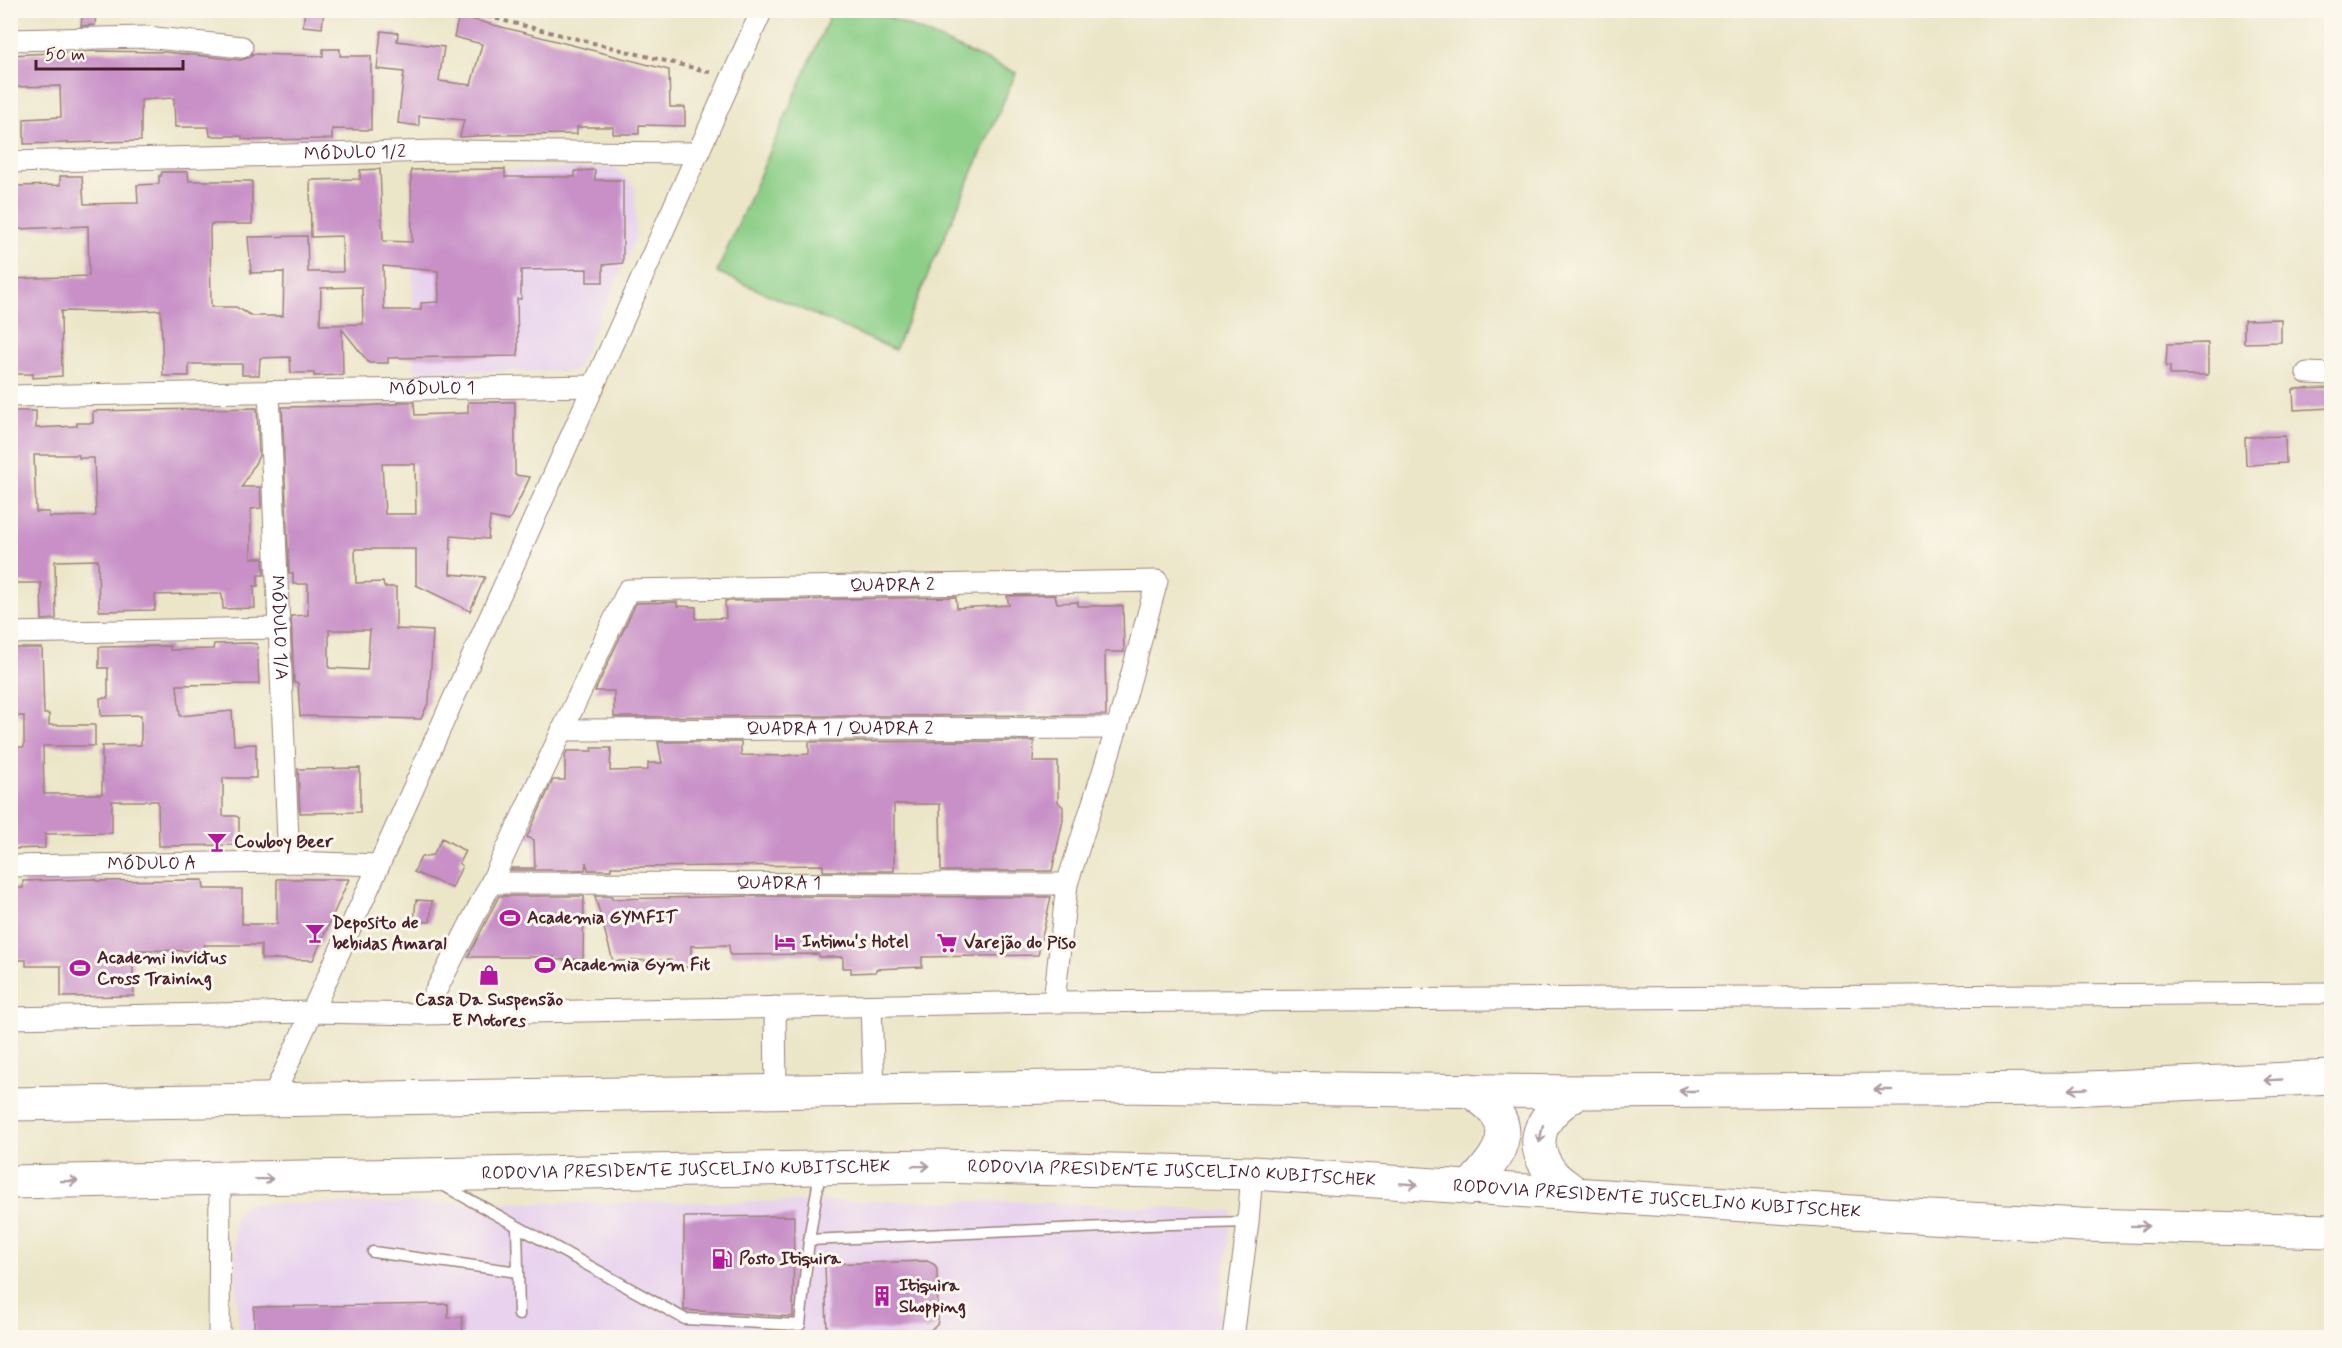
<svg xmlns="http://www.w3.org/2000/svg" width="2342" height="1348" font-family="Mynerve,sans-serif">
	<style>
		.built { fill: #e8d2ee }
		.green { fill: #8dcf88; stroke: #6c775a; stroke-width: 1.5 }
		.building { fill: #c890c7; fill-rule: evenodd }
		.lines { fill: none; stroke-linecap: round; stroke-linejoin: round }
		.lane-casing { stroke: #9b827a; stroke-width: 13 }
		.street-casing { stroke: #9b827a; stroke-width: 23 }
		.highway-casing { stroke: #9b827a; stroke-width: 35 }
		.path { stroke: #9b827a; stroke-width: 4; stroke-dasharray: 4.5 4.5; stroke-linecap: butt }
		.lane { stroke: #fff; stroke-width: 10 }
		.street { stroke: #fff; stroke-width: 21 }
		.highway { stroke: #fff; stroke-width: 33 }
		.oneway { stroke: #ae9aa0 }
		.labels { text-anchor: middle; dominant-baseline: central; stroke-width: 6; stroke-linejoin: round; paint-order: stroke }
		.street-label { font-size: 18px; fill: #4a1f2b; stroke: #fbf7ec }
		.poi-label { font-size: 18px; font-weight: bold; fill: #4a1f2b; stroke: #fbf7ec; text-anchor: start }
	</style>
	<rect width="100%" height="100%" fill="#fbf7ec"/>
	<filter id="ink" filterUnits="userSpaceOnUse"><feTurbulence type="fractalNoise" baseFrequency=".0167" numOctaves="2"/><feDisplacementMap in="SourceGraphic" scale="12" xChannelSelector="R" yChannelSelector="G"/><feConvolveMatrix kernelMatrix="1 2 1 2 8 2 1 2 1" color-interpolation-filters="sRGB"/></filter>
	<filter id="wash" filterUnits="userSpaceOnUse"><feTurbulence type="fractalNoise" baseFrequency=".008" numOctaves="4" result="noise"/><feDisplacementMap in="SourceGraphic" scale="24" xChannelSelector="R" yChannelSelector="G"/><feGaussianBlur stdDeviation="1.35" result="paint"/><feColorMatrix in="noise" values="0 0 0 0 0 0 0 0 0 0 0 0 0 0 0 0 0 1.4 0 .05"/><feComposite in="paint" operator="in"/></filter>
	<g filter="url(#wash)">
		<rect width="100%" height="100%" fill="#ece6c9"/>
		<path class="built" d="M616,168L635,188L636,237L576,371H414L411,171Z
			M1011,1201L1232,1211L1216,1338L239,1337L234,1221L242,1204Z"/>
		<path class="green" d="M832,11H875L1016,73L895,350L717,272Z"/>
		<g id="blocks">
			<path class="building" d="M83,10H96L95,25L81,26Z
				M305,10H324L322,28L303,26Z
				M459,16L669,70L670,107H685V126L639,125V134H613V127H577V134L495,135L460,137L464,120L419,116V126L398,123L404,72L377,69L381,31L398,33L397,41L444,47L439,81L471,85L482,44L454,37Z
				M323,49H340V56H371V130L332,129V139L253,140L242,139V136H210L209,127H175L174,98L141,100V141L24,144V119L61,117L60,86L10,87V55L94,51L164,52L241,60L251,57L252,54L323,56Z
				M380,169L383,241L412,242L411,170L505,169V177H575V171L595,170V180H623V263L603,265V282H587V269L521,270V299H517L518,356L388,358V363H369L342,329L343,375L314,376V373H291L290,357L260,358L259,375H242V364H189V376H163L161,310L118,312L61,311L62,376L32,378L33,374H12L10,279L89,276L88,226L18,229L17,186L60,185V176H82L84,204L138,203L137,185L159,184V176H161L162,172H188L189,181H252V224H211L210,228L211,307H236L252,316H283L284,272L251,273L248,237L307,236L308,272H343L342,236L311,237L310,180L360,179V170ZM383,266L438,271L439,302L421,303V310H384ZM362,287L363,324L320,325L321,288Z
				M2281,319V342L2244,343V320Z
				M2208,343V375H2170V366L2166,367L2167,344Z
				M2331,388V408L2294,410L2293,389Z
				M398,402H414L415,415L468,413V402H515V475L530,477L509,521L490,517L488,539L451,536L450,574L485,577L470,611L416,585V549H355L356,583L383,582L384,587H396V629L433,631L429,701L421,719L300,716L298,683H294L291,616L308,615V584H293V573H289L282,407L359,406L398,404ZM382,464H415L416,514H385ZM329,630H370L367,670L329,668Z
				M257,408L259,456L242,487H260L261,508L251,509V558H263L264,575H258V586H254L255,608L223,609L222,594H187L155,595V610L99,611L98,560L55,561L56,619L42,620L41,583H10V411H36V428L77,426V423H93V411ZM34,455H79V458H94L96,516L49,517V512H36Z
				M2285,436L2286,463L2246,465L2245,437Z
				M1055,595L1057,603L1078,602V606H1123L1124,652H1105L1106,715L614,717V691H595L636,603L677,602V606L696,607V619L726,618L725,601L956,597L957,608L1009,605L1007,596Z
				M249,643L257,644L259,684L177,685L180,716L232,711L234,745L256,744V778H223V816H236L239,818V845L159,846L158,801H112V833L45,834V848L10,849V747H24V716H17V711H10V648H42L44,714H49V725H95V746H43L44,794H102V746L141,745V715L101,716L100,698H108V668H99V647L170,646V650L213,649L214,644Z
				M1034,741L1033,762H1058V802L1063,807V820L1052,871H941L940,804H894V871H823V865L634,867H611V870H588L586,862L585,870H511L512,868H535L534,840L527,837L553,780H565V755L567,751H592V748H611L610,771L648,770V763H662L658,742H741V755L780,756L809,754V742Z
				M360,768V812L300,813L298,769Z
				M442,838L465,851L459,863L462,866L452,888L414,872L421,857L433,855Z
				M96,879V881L203,880L204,889H242V924H277V879H349L313,960L261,959V945H204L205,951L132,950L134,996L61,997V966H26V960H10V888H23V881Z
				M499,896H584L583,959L554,960V957H468Z
				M595,896H612V899L754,896L1051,897L1038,955L922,957V967L876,969V972L851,973V968H843V957H820L818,954L730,955L729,945L691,946V967H671V960L613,961Z
				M416,900L432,901L430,922L414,921Z
				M794,1216L793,1317L684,1310V1217Z
				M928,1261L935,1265L937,1270L938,1320L937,1325L930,1330L827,1331L825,1264Z
				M448,1304V1318L462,1317L463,1338H254V1307Z"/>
		</g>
	</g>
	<g filter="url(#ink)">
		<use href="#blocks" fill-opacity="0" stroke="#9b827a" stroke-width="1.5"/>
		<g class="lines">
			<g class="lane-casing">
				<path id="lane" d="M441,1184L685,1319L800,1325L809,1240L1172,1224L1248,1222
					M517,1226L519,1315
					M809,1240L820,1172
					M373,1252L518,1272"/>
			</g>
			<g class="street-casing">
				<g id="street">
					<path d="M10,40L146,37L242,47"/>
					<path id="s1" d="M10,162L436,151L699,153"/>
					<path d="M2307,373L2332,374"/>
					<path id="s2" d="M269,392L289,862"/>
					<path id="s3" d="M10,396L594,386"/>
					<path d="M10,633L280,628"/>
					<path id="s4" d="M562,730L1117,728"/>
					<path id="s5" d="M10,866L289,862L379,865"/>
					<path id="s6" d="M491,883L1067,884"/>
					<path d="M871,1006L874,1090"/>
					<path d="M775,1007L776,1091"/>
					<path id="s7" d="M424,1014L491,883L628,590L1157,581L1117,728L1067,884L1054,1002"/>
					<path d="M10,1018L311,1012L424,1014L1054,1002L2332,993"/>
					<path d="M272,1099L379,865L762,10"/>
					<path d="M219,1338L220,1180"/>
					<path d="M1233,1338L1248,1222L1252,1173"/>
				</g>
			</g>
			<g class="highway-casing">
				<g id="highway">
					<path d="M10,1104L1116,1086L1578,1092L2065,1089L2332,1077"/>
					<path id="s8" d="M10,1182L933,1166L1252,1173L1930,1217L2081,1225L2332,1231"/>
					<path d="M1469,1188C1489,1166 1519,1137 1492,1108C1485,1101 1477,1096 1470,1090"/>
					<path d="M1575,1193C1568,1187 1559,1182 1553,1175C1523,1139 1545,1112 1578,1092"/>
				</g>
			</g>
			<path class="path" d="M461,10L714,73"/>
			<use href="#lane" class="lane"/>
			<use href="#street" class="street"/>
			<use href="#highway" class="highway"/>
		</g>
		<defs><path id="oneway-shaft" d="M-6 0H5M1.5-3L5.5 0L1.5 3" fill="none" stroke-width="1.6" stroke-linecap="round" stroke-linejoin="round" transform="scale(1.5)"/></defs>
		<g class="oneway">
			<use href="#oneway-shaft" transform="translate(2273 1080) rotate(177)"/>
			<use href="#oneway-shaft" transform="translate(2078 1089) rotate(177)"/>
			<use href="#oneway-shaft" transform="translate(1883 1090) rotate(180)"/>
			<use href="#oneway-shaft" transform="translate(1688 1091) rotate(180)"/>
			<use href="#oneway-shaft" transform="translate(1541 1134) rotate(102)"/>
			<use href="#oneway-shaft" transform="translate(921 1166) rotate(-1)"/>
			<use href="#oneway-shaft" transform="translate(264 1179) rotate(-1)"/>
			<use href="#oneway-shaft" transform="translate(69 1181) rotate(-1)"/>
			<use href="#oneway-shaft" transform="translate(1409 1184) rotate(4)"/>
			<use href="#oneway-shaft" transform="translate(2140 1226) rotate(1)"/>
		</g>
	</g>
	<defs>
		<g id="bar-bare" transform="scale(1.62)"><path d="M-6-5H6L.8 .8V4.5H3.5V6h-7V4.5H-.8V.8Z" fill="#b5179e" stroke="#fbf7ec" stroke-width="2.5" paint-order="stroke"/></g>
		<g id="stadium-bare" transform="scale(1.62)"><path d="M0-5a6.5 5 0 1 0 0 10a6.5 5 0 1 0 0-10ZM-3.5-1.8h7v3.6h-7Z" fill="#b5179e" stroke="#fbf7ec" stroke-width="2.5" paint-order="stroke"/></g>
		<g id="hotel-bare" transform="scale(1.62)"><path d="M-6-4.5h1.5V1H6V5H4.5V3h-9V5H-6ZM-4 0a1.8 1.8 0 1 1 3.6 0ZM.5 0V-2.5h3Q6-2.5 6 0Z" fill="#b5179e" stroke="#fbf7ec" stroke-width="2.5" paint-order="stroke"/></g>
		<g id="supermarket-bare" transform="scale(1.62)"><path d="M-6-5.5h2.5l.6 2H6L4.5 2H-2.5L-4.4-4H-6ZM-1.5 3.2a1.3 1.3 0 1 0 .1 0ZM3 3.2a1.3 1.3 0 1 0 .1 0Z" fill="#b5179e" stroke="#fbf7ec" stroke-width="2.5" paint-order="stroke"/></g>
		<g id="shop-bare" transform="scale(1.62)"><path d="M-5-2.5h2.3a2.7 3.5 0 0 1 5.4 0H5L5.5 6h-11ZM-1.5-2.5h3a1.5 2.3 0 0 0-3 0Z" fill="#b5179e" stroke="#fbf7ec" stroke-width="2.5" paint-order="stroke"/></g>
		<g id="fuel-bare" transform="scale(1.62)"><path d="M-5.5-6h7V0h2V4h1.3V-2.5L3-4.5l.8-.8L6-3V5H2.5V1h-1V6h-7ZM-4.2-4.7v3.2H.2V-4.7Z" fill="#b5179e" stroke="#fbf7ec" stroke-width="2.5" paint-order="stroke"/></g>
		<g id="building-bare" transform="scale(1.62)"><path d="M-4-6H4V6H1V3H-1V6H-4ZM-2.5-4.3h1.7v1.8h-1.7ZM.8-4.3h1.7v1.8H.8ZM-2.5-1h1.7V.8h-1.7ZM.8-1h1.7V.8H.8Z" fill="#b5179e" stroke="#fbf7ec" stroke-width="2.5" paint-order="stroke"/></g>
	</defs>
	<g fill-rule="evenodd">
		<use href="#bar-bare" x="217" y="842"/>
		<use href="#stadium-bare" x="510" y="918"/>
		<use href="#bar-bare" x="315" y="933"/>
		<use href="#hotel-bare" x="785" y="942"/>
		<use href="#supermarket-bare" x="947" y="943"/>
		<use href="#stadium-bare" x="545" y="965"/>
		<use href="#stadium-bare" x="80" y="968"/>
		<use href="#shop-bare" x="489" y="975"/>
		<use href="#fuel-bare" x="722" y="1259"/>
		<use href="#building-bare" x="882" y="1296"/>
	</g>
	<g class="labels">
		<g class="street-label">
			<text stroke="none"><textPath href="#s1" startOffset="345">MÓDULO 1/2</textPath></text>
			<text stroke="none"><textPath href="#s3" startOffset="422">MÓDULO 1</textPath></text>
			<text stroke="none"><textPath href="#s7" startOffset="735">QUADRA 2</textPath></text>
			<text stroke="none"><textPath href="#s2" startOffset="236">MÓDULO 1/A</textPath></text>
			<text stroke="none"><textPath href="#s4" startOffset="278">QUADRA 1 / QUADRA 2</textPath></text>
			<text stroke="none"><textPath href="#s5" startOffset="142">MÓDULO A</textPath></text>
			<text stroke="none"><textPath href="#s6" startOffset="288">QUADRA 1</textPath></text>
			<text stroke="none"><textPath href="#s8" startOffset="676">RODOVIA PRESIDENTE JUSCELINO KUBITSCHEK</textPath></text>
			<text stroke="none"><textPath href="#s8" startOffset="1162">RODOVIA PRESIDENTE JUSCELINO KUBITSCHEK</textPath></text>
			<text stroke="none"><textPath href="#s8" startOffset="1648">RODOVIA PRESIDENTE JUSCELINO KUBITSCHEK</textPath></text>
		</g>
		<g class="poi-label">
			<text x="234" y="842">Cowboy Beer</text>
			<text x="527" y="918">Academia GYMFIT</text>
			<text x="332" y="923">Deposito de<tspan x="332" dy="21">bebidas Amaral</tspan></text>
			<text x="802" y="942">Intimu's Hotel</text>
			<text x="964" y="943">Varejão do Piso</text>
			<text x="97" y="958">Academi invictus<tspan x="97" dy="21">Cross Training</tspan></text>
			<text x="562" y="965">Academia Gym Fit</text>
			<text x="489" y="1000" text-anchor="middle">Casa Da Suspensão<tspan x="489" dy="21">E Motores</tspan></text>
			<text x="739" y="1259">Posto Itiquira</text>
			<text x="899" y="1286">Itiquira<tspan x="899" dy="21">Shopping</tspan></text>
		</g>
	</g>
	<rect width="2342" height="1348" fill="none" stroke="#fbf7ec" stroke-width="36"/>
	<path d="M36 60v9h147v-9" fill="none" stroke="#4a1f2b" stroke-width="3"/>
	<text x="45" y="60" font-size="18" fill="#4a1f2b" stroke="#fbf7ec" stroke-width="4.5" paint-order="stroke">50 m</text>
</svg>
